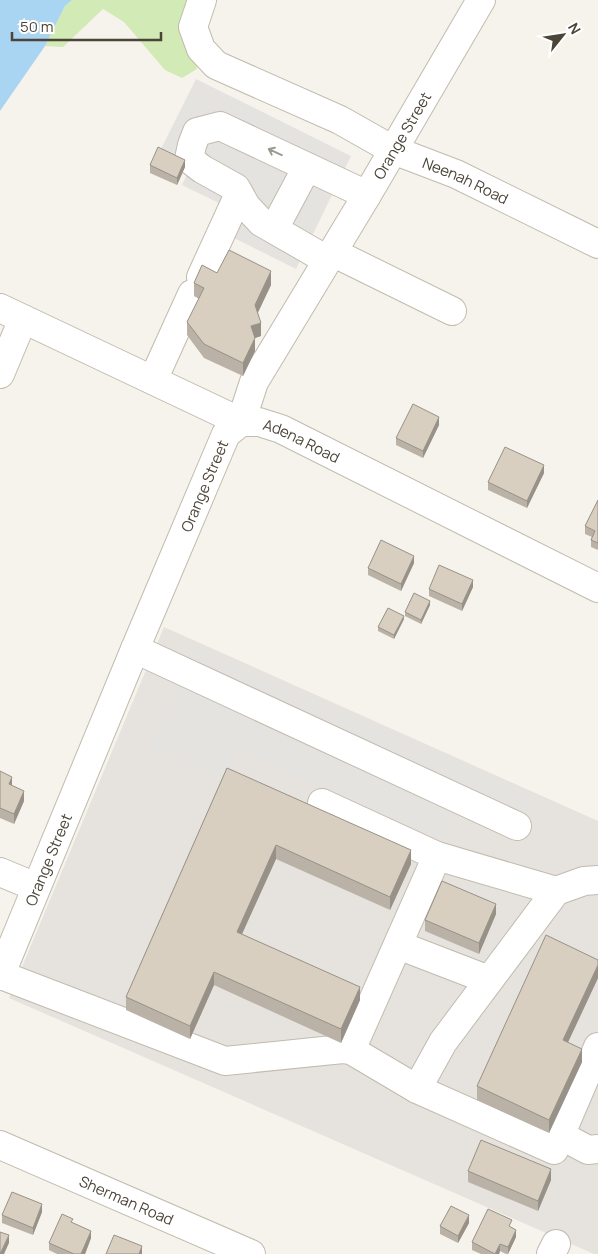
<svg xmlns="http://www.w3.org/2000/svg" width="598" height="1254" font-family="Manrope,sans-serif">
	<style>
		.industrial { fill: #e6e2dd }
		.green { fill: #d2eab5 }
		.parking { fill: #e5e3e0 }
		.water { fill: #a9d4f2 }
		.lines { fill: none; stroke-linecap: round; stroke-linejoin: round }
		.minor-casing { stroke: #c2bbae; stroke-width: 30 }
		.minor { stroke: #fff; stroke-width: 28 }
		.wall { fill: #bab2a6 }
		.shaded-wall { fill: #979187 }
		.building { fill: #d8cfc1; stroke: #979187 }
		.oneway { stroke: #9c9892 }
		.labels { text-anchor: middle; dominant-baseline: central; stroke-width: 4.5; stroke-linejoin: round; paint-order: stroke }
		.street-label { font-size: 15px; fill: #4b4439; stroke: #fff }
	</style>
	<rect width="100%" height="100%" fill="#f6f3ec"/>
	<path class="industrial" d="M164,627L598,821V1254H594L9,998Z"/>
	<path class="green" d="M72,0H193L189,13L197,69L182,78L165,70L124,22L103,9L63,47L45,46L65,6Z"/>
	<path class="parking" d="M196,79L351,156L296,269L234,238L245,216L182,185L191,166L160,151Z
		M192,646L534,794L515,839L455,813L443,840L236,750L222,780L148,748Z"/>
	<path class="water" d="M0,0H72L65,6L45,46L0,111Z"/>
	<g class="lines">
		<g class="minor-casing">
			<g id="minor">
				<path id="s1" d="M202,0L193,27L201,49L216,65L340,120L393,150L456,174L598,244"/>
				<path d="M274,229L307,167"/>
				<path d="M332,252L452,311"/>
				<path d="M327,260L261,222L246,206L236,188L202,169L189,159L192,145L197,132L220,126L367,195"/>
				<path d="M201,277L239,194"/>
				<path id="s2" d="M0,308L241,422H259L281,429L598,588"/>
				<path d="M0,374L23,319"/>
				<path d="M153,380L192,294"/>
				<path d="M135,649L517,826"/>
				<path d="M322,803L437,856L351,1050"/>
				<path d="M437,856L556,891"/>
				<path d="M0,872L36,887"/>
				<path d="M398,945L489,980"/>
				<path d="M1,975L225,1061L343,1049L351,1050L417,1089L554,1150L598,1047"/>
				<path id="s3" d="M0,976L135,649L226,434L241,422L254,382L367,195L481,0"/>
				<path d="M417,1089L443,1042L556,891L584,881L598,880"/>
				<path d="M560,1135L588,1150L598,1149"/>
				<path id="s4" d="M0,1145L251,1254"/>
				<path d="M551,1254L556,1244"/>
			</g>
		</g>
		<use href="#minor" class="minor"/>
	</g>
	<path class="wall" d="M150,165L185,167L177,185L150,173Z
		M217,273L271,285L257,313L261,336L255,338V351L243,376L204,358L187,335V322L199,299L194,296V283Z
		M439,425L423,458L396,445V438Z
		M544,473L527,508L488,490V482Z
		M598,500V550L591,547V540L592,537L585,534V526Z
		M414,563L401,591L368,575V568Z
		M473,587L462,611L429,596V589Z
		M430,605L421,624L405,616V612Z
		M404,619L394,639L378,631V627Z
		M227,768L411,864L390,910L276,859L242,934L360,1000L341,1043L214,985L190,1039L126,1010V997Z
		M0,771L24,801L14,824L0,818Z
		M496,914L479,954L425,931V920Z
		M598,960V978L568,1042L582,1062L549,1133L477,1100V1086Z
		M468,1171L551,1180L538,1211L468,1182Z
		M42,1212L33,1235L2,1223V1215Z
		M73,1223L91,1238L85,1254H57L49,1250V1243Z
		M469,1223L458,1243L440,1234V1226Z
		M512,1228L516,1237L508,1254H506L500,1251L499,1254H481L472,1250V1242Z"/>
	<path class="shaded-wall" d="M185,160V167L177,185V178Z
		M271,271V285L255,319V305Z
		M261,323V336L255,338V351L243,376V363L251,326Z
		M439,417V425L423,458V451Z
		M544,465V473L527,508V501Z
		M414,556V563L401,591V584Z
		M473,580V587L462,611V604Z
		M430,601V605L421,624V620Z
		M404,616V619L394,639V635Z
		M12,777V787L9,784Z
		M24,791V801L14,824V814Z
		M276,845V859L237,945V932Z
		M411,850V864L390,910V897Z
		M496,904V914L479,954V943Z
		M598,965V978L563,1053V1040Z
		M214,972V985L190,1039V1026Z
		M360,987V1000L341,1043V1029Z
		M582,1049V1062L549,1133V1120Z
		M551,1169V1180L538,1211V1201Z
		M42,1204V1212L33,1235V1228Z
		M469,1215V1223L458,1243V1236Z
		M516,1230V1237L508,1254V1247Z
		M91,1231V1238L85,1254H81Z
		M9,1235V1243L4,1254H0Z
		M500,1244V1251L499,1254H495Z
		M142,1246V1254H139Z"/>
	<path class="building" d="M158,147L185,160L177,178L150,165Z
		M229,250L271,271L255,305L261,323L251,326L255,338L243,363L204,344L187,322L204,288L194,283L202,265L217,273Z
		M413,404L439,417L423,451L396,438Z
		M505,447L544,465L527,501L488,482Z
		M598,500V543L591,540L595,531L585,526Z
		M381,540L414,556L401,584L368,568Z
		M439,565L473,580L462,604L429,589Z
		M414,593L430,601L421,620L405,612Z
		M388,608L404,616L394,635L378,627Z
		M227,768L411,850L390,897L276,845L237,932L360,987L341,1029L214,972L190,1026L126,997Z
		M0,771L12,777L9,784L24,791L14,814L0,808Z
		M442,881L496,904L479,943L425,920Z
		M546,935L598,960V965L563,1040L582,1049L549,1120L477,1086Z
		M481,1140L551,1169L538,1201L468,1171Z
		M12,1192L42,1204L33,1228L2,1215Z
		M451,1206L469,1215L458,1236L440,1226Z
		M488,1209L512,1220L509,1226L516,1230L508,1247L500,1244L495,1254L472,1242Z
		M62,1214L73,1219L71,1222L91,1231L81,1254H74L49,1243Z
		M0,1232L9,1235L0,1254Z
		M114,1235L142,1246L139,1254H106Z"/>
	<defs><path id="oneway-shaft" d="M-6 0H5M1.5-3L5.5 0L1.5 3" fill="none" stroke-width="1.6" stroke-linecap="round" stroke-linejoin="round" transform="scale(1.25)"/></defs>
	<use class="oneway" href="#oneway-shaft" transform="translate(275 152) rotate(-155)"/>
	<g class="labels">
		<g class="street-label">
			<text stroke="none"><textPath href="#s3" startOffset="936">Orange Street</textPath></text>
			<text stroke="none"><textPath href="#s1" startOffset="349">Neenah Road</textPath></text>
			<text stroke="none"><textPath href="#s2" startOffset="331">Adena Road</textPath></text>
			<text stroke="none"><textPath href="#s3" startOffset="531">Orange Street</textPath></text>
			<text stroke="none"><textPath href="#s3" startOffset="126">Orange Street</textPath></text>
			<text stroke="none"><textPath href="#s4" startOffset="138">Sherman Road</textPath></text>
		</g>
	</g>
	<g transform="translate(563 35) rotate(60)" stroke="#ffffff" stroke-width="4" paint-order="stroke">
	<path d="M0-4L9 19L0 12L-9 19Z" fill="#4b4439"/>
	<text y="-8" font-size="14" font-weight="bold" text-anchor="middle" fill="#4b4439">N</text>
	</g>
	<path d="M12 32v8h149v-8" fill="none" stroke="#4b4439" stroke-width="2.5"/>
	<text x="20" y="32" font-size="15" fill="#4b4439" stroke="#ffffff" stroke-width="4" paint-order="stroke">50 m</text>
</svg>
